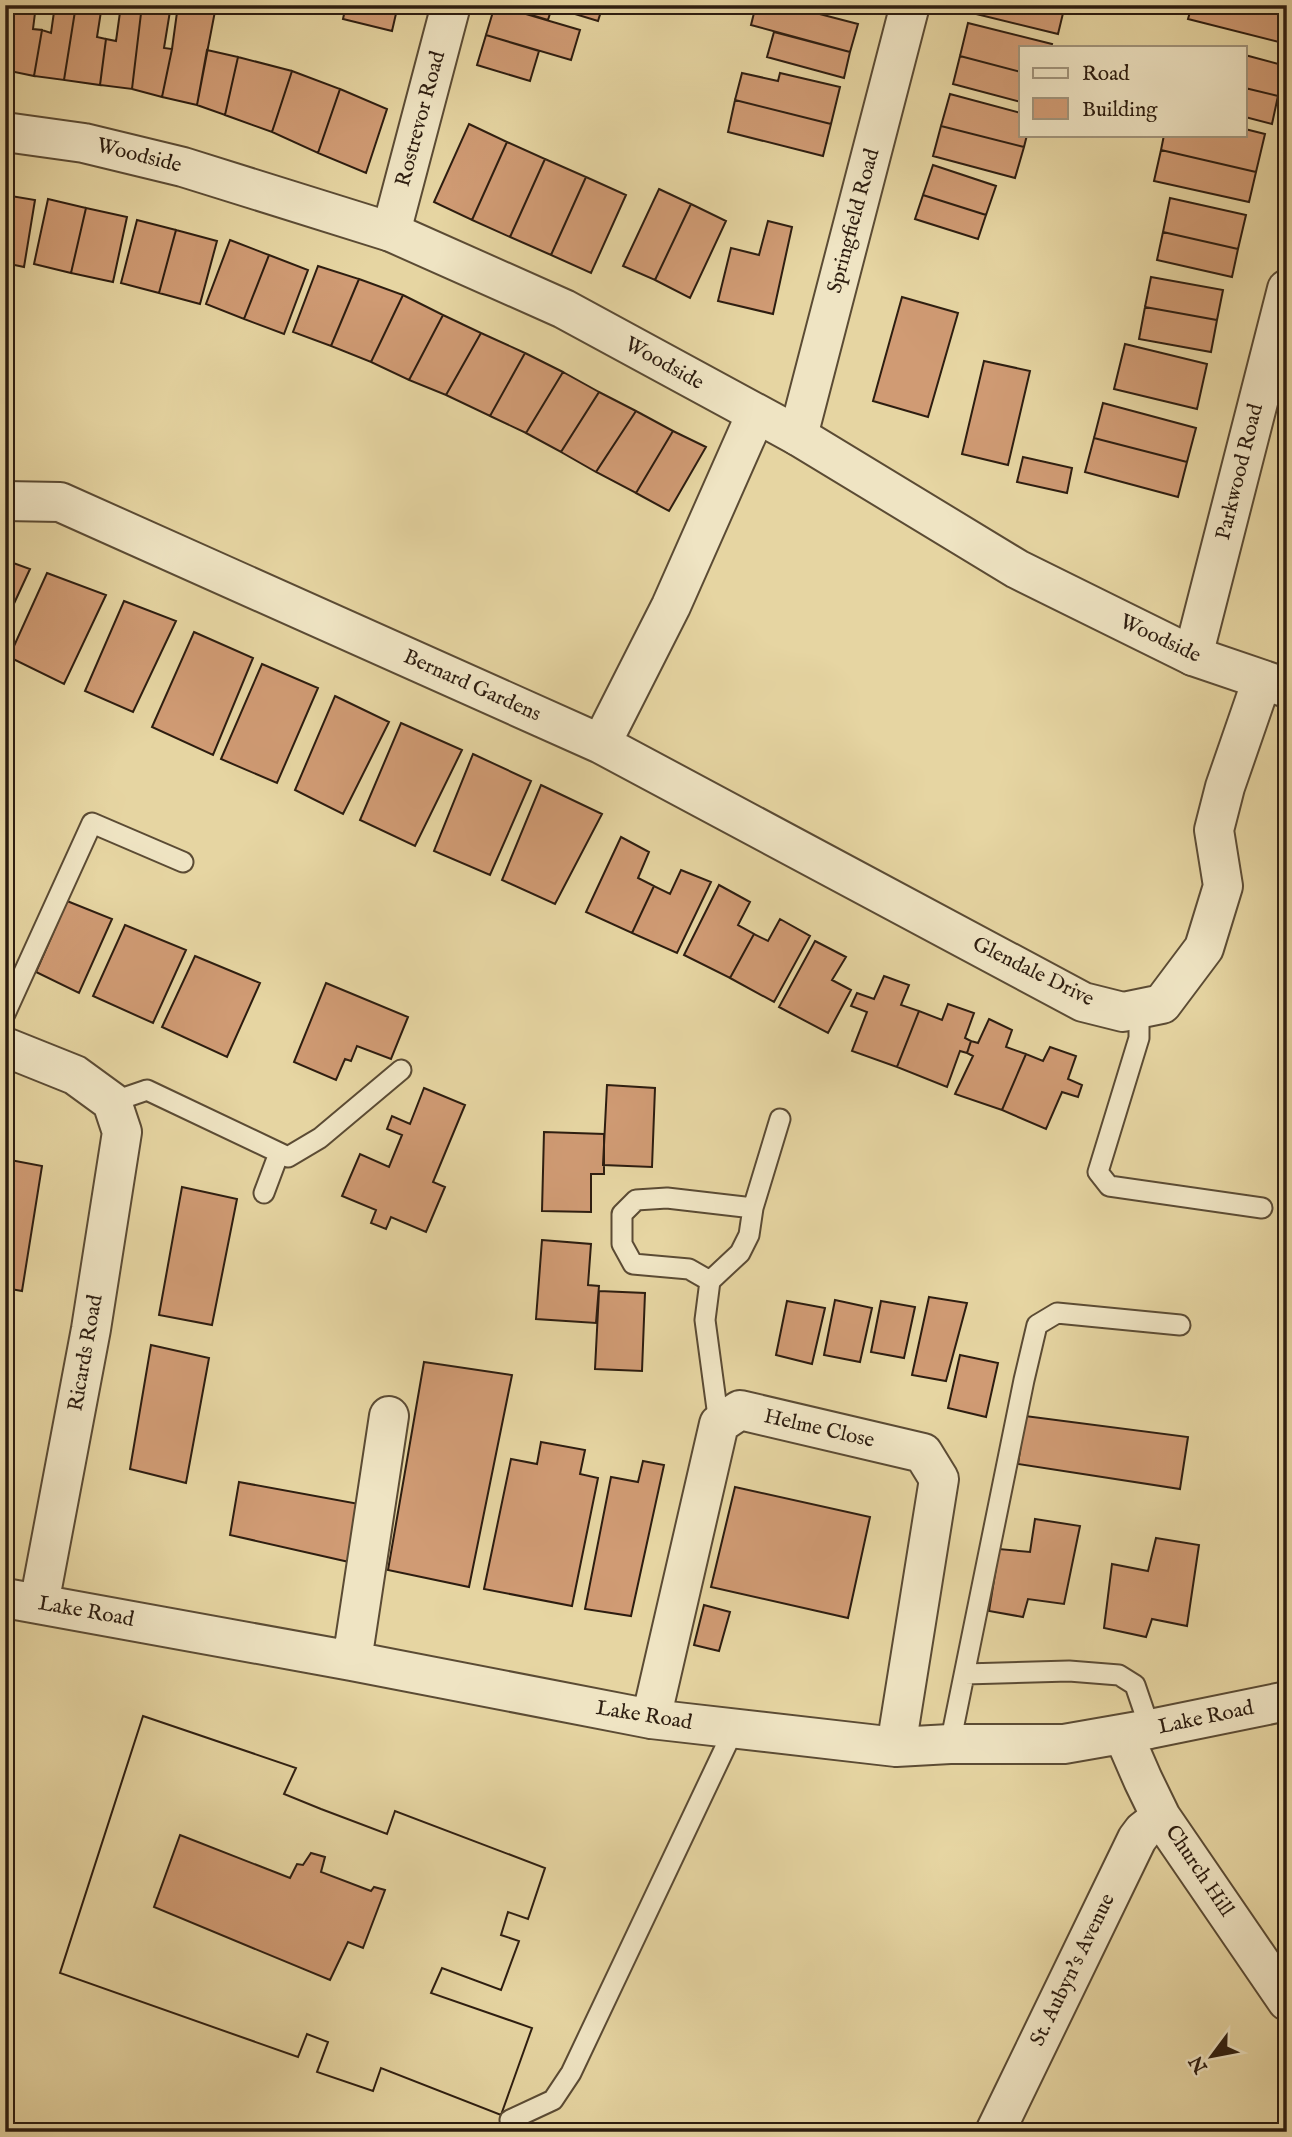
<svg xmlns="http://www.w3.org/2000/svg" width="1292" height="2137" font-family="'IM FELL English',serif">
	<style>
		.building { fill: #d09b74; stroke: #2d1d10; stroke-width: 2; fill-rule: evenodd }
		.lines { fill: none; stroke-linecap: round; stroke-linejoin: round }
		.service-casing { stroke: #5b4b34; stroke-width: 23 }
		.minor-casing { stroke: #5b4b34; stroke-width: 42 }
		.tertiary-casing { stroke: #5b4b34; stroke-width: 42 }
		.service { stroke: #efe4c3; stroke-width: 19 }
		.minor { stroke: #efe4c3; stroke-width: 38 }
		.tertiary { stroke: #efe4c3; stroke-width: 38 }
		.labels { text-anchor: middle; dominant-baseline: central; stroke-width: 7; stroke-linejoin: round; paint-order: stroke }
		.street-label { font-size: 21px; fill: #2d1d10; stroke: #efe4c3 }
	</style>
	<rect width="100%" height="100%" fill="#e6d5a2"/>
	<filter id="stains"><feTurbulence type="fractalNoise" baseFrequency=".00286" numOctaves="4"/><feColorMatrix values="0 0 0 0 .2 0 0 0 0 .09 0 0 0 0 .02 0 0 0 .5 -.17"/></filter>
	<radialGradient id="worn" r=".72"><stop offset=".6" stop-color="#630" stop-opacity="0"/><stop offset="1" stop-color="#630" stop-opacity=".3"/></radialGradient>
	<path class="building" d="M10,5H36L33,29L42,30L34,76L5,70V37Z
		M55,5H76L64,80L34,76L42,30L51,33Z
		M76,5H102L97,37L106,39L100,85L64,80Z
		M121,5H142L132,89L100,85L106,39L116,41Z
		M142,5H171L164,48L172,49L162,97L132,89Z
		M178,5L216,6L197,105L162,97L172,49Z
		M346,5H398L392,31L343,19Z
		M495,5L580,30L571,60L486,35Z
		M498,5H603L598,21L552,7L548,20Z
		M756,5H785L858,24L850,52L751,25Z
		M970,5H1065L1058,34L968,12Z
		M1192,5H1251L1287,14V44L1188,19Z
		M1251,5H1287V14Z
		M968,23L1052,44L1051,47H1021V72L960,56Z
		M774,32L850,52L844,78L767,57Z
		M486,35L539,51L530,81L477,65Z
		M207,50L238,57L225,115L197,105Z
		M1245,55L1286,66L1278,96L1245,88Z
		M960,56L1021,72V102L953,84Z
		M238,57L292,71L272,132L225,115Z
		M292,71L340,89L318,153L272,132Z
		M742,73L778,81L780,73L840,87L831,124L735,100Z
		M1245,88L1278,96L1272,124L1245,117Z
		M340,89L387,109L366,173L318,153Z
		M950,94L1021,113V135H1027L1024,147L941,126Z
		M735,100L831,124L823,156L728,132Z
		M469,124L507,142L472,220L434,202Z
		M941,126L1024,147L1015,178L933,156Z
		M1245,129L1265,134L1256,172L1161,150L1164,135H1245Z
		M507,142L545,159L510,237L472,220Z
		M1161,150L1256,172L1249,202L1154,181Z
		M545,159L586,177L551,255L510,237Z
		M933,165L996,186L986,215L923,195Z
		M586,177L626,195L591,273L551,255Z
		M659,189L691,204L655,280L623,266Z
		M5,195L35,200L24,267L5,263Z
		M923,195L986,215L978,239L915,219Z
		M1170,198L1246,215L1238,249L1163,232Z
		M48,199L86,208L71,273L34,264Z
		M691,204L726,221L690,298L655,280Z
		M86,208L127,217L113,282L71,273Z
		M137,220L176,230L159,293L121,283Z
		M768,221L792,227L773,314L718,301L731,248L759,255Z
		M176,230L217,241L200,304L159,293Z
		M1163,232L1238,249L1232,277L1157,260Z
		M230,240L269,255L244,319L206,304Z
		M269,255L308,270L284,334L244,319Z
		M318,266L359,279L331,346L293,332Z
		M1151,277L1223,290L1217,320L1145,307Z
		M359,279L403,295L371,362L331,346Z
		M403,295L443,315L409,380L371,362Z
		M902,297L958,313L928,417L873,401Z
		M1145,307L1217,320L1211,352L1139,339Z
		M443,315L481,333L446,395L409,380Z
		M481,333L525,353L490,416L446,395Z
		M1125,344L1207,364L1197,409L1114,389Z
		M525,353L563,372L526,433L490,416Z
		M984,361L1030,371L1008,465L962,454Z
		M563,372L599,392L561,452L526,433Z
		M599,392L636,411L596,472L561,452Z
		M1103,403L1196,428L1187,462L1094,438Z
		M636,411L673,431L636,493L596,472Z
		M673,431L706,447L669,511L636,493Z
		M1094,438L1187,462L1178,497L1085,472Z
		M1023,457L1072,468L1067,493L1017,482Z
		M5,560L30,569L5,623Z
		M47,573L106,595L64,684L9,657Z
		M124,601L176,621L133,712L85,691Z
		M194,632L253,658L213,755L152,727Z
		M262,664L318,688L277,783L221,759Z
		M335,696L389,722L343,814L295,790Z
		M401,723L462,750L415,846L360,820Z
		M473,754L531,781L490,875L434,851Z
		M541,785L602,814L555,904L502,880Z
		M621,837L649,852L638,878L654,886L632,933L586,912Z
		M681,870L711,882L677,953L632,933L654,886L670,894Z
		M719,885L750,902L738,925L754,934L730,978L684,955Z
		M67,901L112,919L79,993L36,972Z
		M780,919L810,936L774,1002L730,978L754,934L768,941Z
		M125,925L186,950L153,1023L93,996Z
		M815,941L846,957L832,980L851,990L828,1033L779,1007Z
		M195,956L260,983L227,1057L162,1027Z
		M884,976L909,985L901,1005L919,1011L897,1067L852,1051L867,1012L851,1006L857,993L874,999Z
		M326,983L408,1017L391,1059L357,1046L351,1061L345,1059L336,1080L294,1062Z
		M948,1004L974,1013L965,1038L971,1041L967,1053L960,1051L947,1087L897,1067L919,1011L942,1020Z
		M989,1019L1012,1030L1006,1047L1026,1054L1002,1110L955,1094L973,1056L967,1053L971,1041L978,1043Z
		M1050,1047L1076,1056L1068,1079L1082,1085L1078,1097L1062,1092L1046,1129L1002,1110L1026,1054L1043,1061Z
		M607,1085L655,1088L652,1167L603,1165Z
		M424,1088L465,1105L433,1182L445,1187L426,1232L391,1217L386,1229L371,1223L376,1210L342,1196L360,1154L389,1167L402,1135L387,1129L392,1116L410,1124Z
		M544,1132L604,1134V1174H591V1212L542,1211Z
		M5,1159L42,1166L22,1291L5,1288Z
		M182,1187L237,1199L212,1325L159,1315Z
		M542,1240L591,1244L588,1285L599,1286L596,1323L536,1319Z
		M599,1291L645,1293L642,1371L595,1369Z
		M929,1297L967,1303L946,1381L912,1375Z
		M835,1300L872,1308L860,1362L824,1355Z
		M787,1301L825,1308L812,1364L776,1355Z
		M881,1301L915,1307L904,1358L871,1352Z
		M5,1324L13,1326L5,1377Z
		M151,1345L209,1358L186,1483L130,1469Z
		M960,1355L998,1363L986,1417L948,1408Z
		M424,1362L512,1375L469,1587L388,1570Z
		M1025,1416L1188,1437L1180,1489L1018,1464Z
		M541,1442L585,1450L580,1474L598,1478L572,1606L484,1589L511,1459L537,1464Z
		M643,1461L664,1465L631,1616L585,1609L611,1477L638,1482Z
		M239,1482L359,1504L349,1562L230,1535Z
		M735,1487L870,1517L848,1618L711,1587Z
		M1035,1519L1080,1526L1064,1604L1028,1599L1023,1617L989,1611L999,1549L1030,1552Z
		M1156,1538L1199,1545L1187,1626L1152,1619L1146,1637L1104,1628L1112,1564L1148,1571Z
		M704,1605L730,1612L719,1651L694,1645Z
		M143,1716L296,1768L284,1794L321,1809L387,1834L395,1811L545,1868L528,1919L508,1912L501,1935L519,1941L501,1990L442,1968L431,1993L532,2028L501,2115L381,2068L373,2091L317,2072L328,2042L307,2034L298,2057L60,1973ZM180,1835L290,1878L297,1864L303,1865L311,1853L325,1857L321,1872L371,1891L374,1887L385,1890L363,1948L348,1942L330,1980L154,1907Z
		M143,1716L296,1768L284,1794L321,1809L387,1834L395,1811L545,1868L528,1919L508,1912L501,1935L519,1941L501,1990L442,1968L431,1993L532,2028L501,2115L381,2068L373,2091L317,2072L328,2042L307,2034L298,2057L60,1973Z"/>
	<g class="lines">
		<g class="service-casing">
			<path id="service" d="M1139,1009V1038L1098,1172L1109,1186L1262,1208
				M5,1014L92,823L183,862
				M112,1102L147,1090L288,1157L320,1138L401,1070
				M264,1193L279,1153
				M710,1281L689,1269L633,1264L622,1244V1214L636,1200L667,1198L753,1208
				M719,1424L705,1320L710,1281L740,1253L749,1235L753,1208L780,1119
				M965,1674L1069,1671L1119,1675L1135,1685L1150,1729
				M950,1744L1024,1380L1037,1325L1057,1313L1180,1325
				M510,2120L553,2100L571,2073L734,1729"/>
		</g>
		<g class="minor-casing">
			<path id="minor" d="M391,232L451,5
				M798,436L910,5
				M5,501L60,502L601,744L671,606L756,414
				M1193,656L1287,289
				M601,744L1083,1002L1123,1012L1162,1004L1204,948L1223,886L1214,830L1225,787L1262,680
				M5,1047L75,1075L112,1102L122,1132L91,1329L39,1604
				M5,1598L352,1661L651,1719L896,1747L950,1744H1064L1150,1729L1287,1701
				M352,1661L389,1416
				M651,1719L719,1424L740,1410L923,1453L939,1479L896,1747
				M1123,1734L1143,1780L1161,1817L1287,2001
				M995,2132L1137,1839L1143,1831L1161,1817"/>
		</g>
		<g class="tertiary-casing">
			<path id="tertiary" d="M5,132L84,143L183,167L391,232L564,309L798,436L1017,569L1193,656L1287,688"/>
		</g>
		<use href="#service" class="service"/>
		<use href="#minor" class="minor"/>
		<use href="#tertiary" class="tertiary"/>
	</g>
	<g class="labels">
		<g class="street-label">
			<text transform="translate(421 119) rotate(-75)">Rostrevor Road</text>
			<text transform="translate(139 156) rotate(14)">Woodside</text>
			<text transform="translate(854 221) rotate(-75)">Springfield Road</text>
			<text transform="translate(664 364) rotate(29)">Woodside</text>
			<text transform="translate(1240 472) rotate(-76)">Parkwood Road</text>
			<text transform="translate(1160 639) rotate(25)">Woodside</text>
			<text transform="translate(472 686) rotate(24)">Bernard Gardens</text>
			<text transform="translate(1033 972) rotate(26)">Glendale Drive</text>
			<text transform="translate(86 1353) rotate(-80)">Ricards Road</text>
			<text transform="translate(819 1429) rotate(13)">Helme Close</text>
			<text transform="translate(86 1612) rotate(10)">Lake Road</text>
			<text transform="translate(644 1716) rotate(9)">Lake Road</text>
			<text transform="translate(1206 1718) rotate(-12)">Lake Road</text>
			<text transform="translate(1199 1871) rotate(56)">Church Hill</text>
			<text transform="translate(1073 1970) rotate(-64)">St. Aubyn's Avenue</text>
		</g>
	</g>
	<rect width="1292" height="2137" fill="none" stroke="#e6d5a2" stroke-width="28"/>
	<rect x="7" y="7" width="1278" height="2123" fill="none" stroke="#2d1d10" stroke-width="3.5"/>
	<rect x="14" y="14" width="1264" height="2109" fill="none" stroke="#2d1d10" stroke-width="2"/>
	<rect x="1019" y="46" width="228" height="91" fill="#efe4c3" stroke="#a1947b" stroke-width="2"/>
	<rect x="1033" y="68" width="35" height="10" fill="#efe4c3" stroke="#a1947b" stroke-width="2"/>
	<text x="1082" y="80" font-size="21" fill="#2d1d10">Road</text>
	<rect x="1033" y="98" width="35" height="21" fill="#d09b74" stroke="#a1947b" stroke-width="2"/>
	<text x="1082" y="116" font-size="21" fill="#2d1d10">Building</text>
	<g transform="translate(1212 2056) rotate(238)" stroke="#efe4c3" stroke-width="5" paint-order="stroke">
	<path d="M0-5L12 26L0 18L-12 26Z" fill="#2d1d10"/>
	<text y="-10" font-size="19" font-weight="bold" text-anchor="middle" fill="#2d1d10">N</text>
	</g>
	<rect width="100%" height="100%" filter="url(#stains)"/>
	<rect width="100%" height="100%" fill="url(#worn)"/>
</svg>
